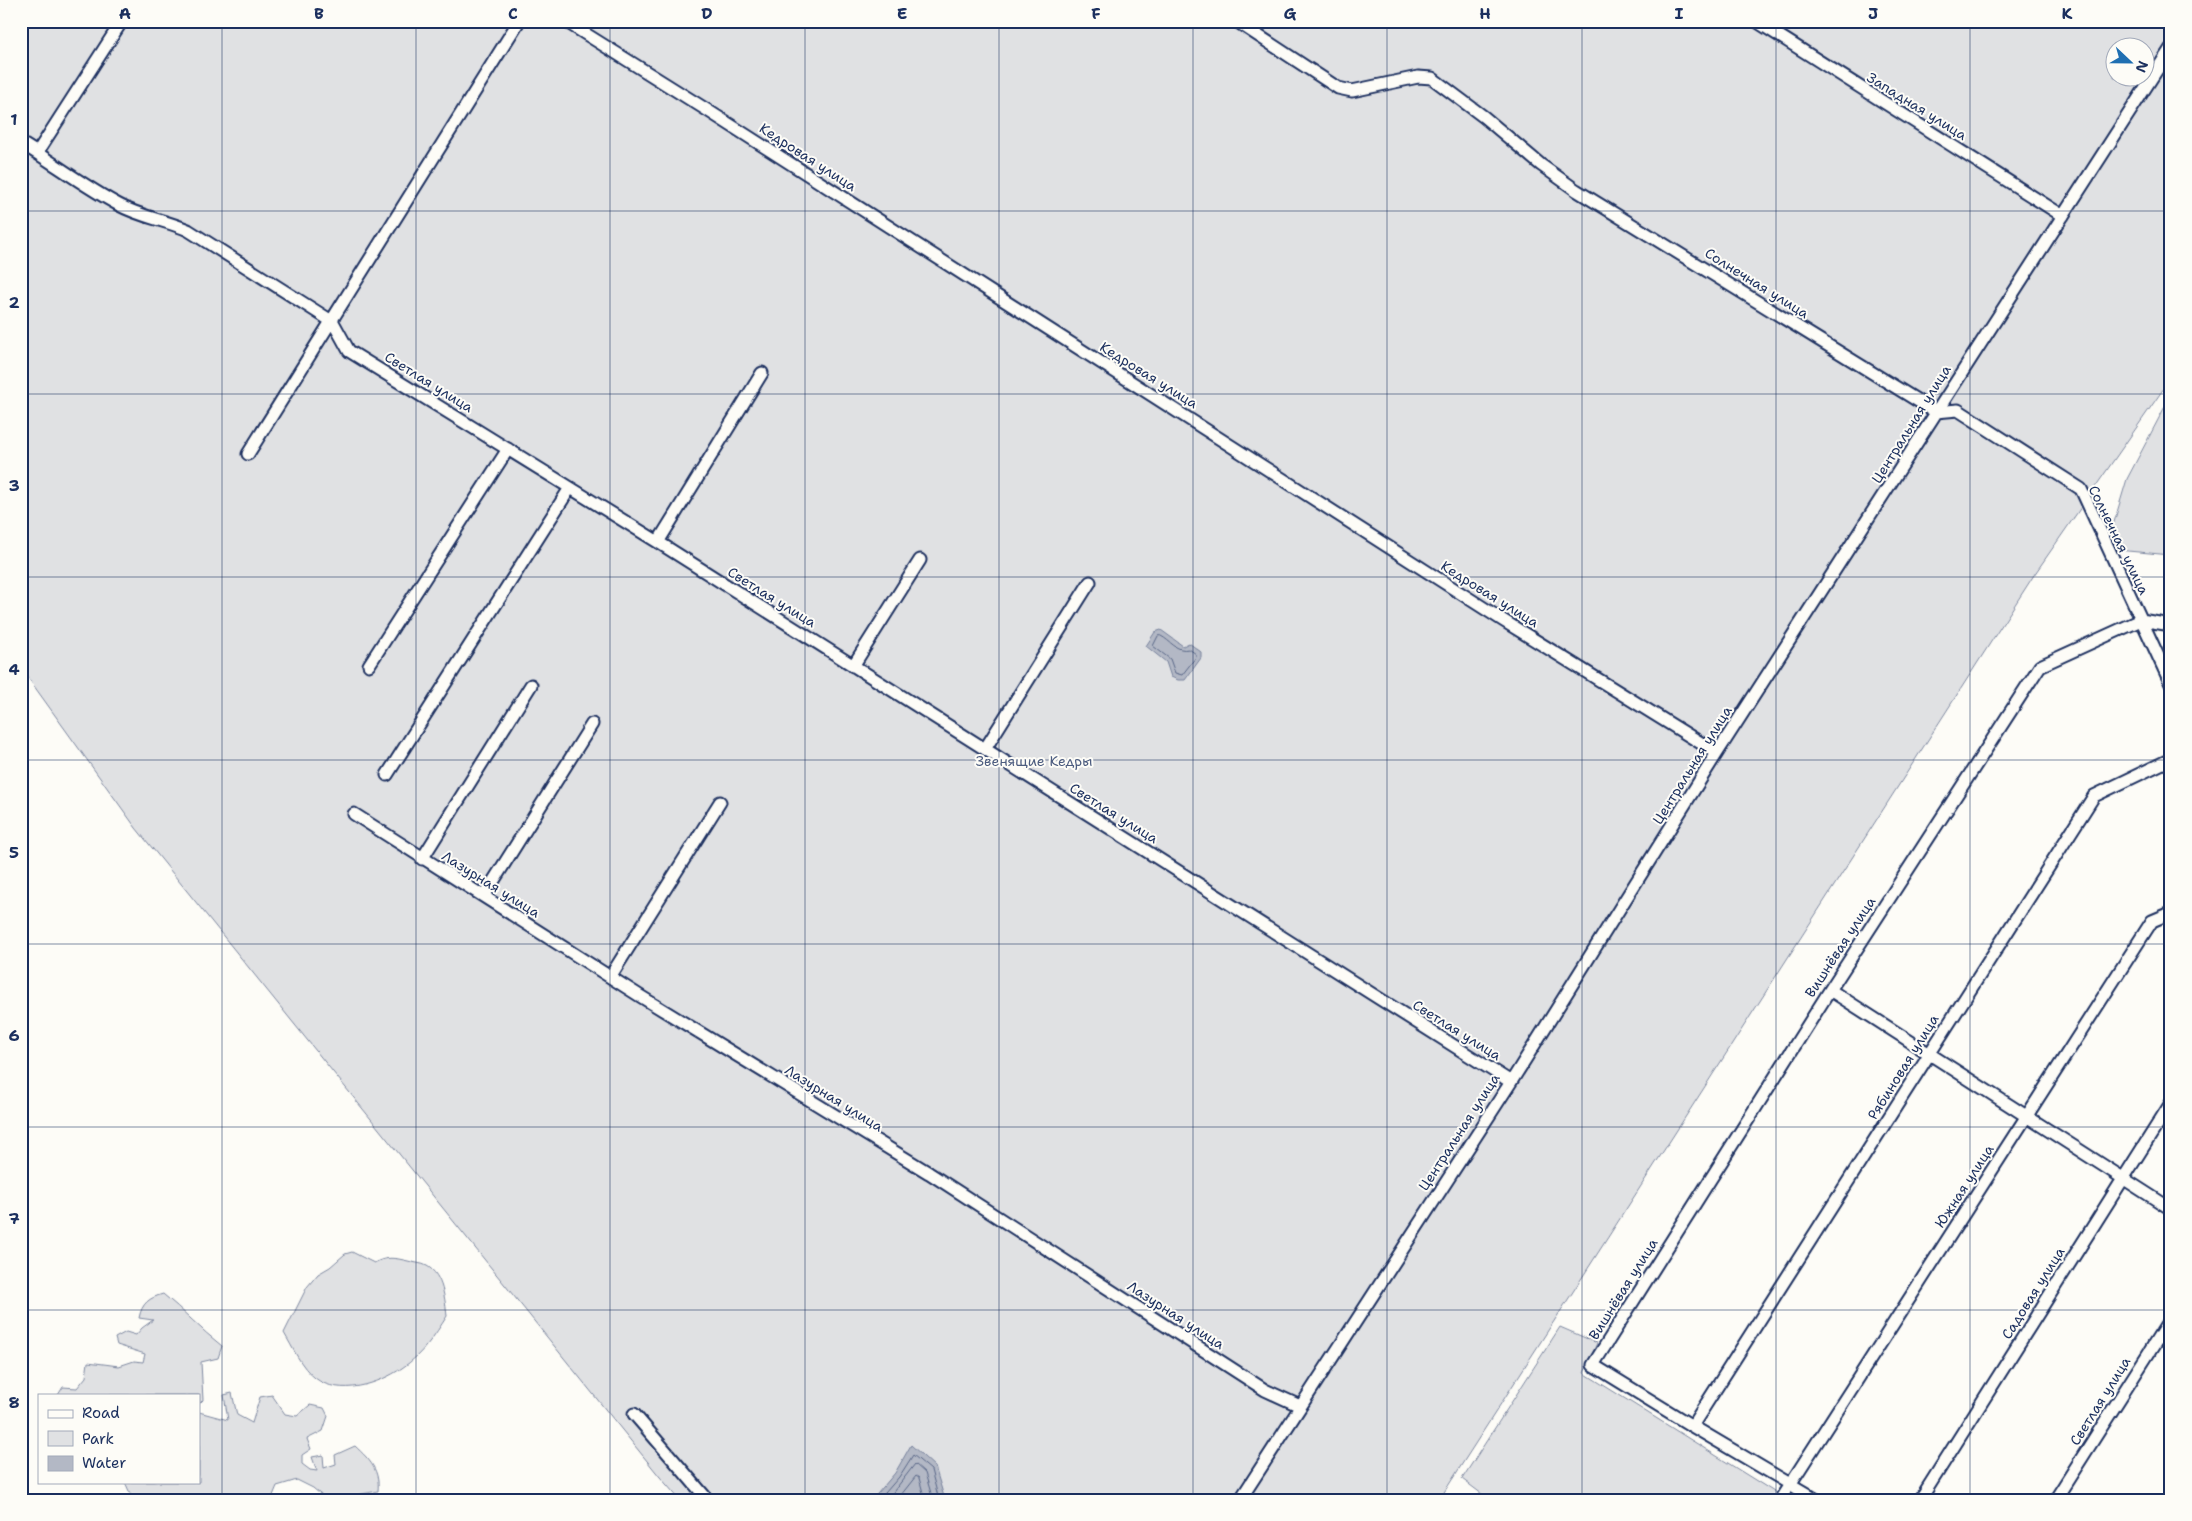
<svg xmlns="http://www.w3.org/2000/svg" width="2192" height="1521" font-family="'Shantell Sans',sans-serif">
	<style>
		.green { fill: #e0e1e3; stroke: #7e88a0; fill-rule: evenodd }
		.water { fill: #b3b8c5; stroke: #76819c }
		.lines { fill: none; stroke-linecap: round; stroke-linejoin: round }
		.shore { stroke: #586687; stroke-width: 1 }
		.minor-casing { stroke: #1b2f5e; stroke-width: 15 }
		.minor { stroke: #fdfcf7; stroke-width: 11 }
		.grid { fill: none; stroke: #1b2f5e; stroke-width: 1; stroke-opacity: 0.55 }
		.labels { text-anchor: middle; dominant-baseline: central; stroke-width: 4; stroke-linejoin: round; paint-order: stroke }
		.street-label { font-size: 14px; fill: #1b2f5e; stroke: #fdfcf7 }
		.park-label { font-size: 14px; fill: #4c5c7f; stroke: #fdfcf7 }
		.neatline { fill: none; stroke: #1b2f5e; stroke-width: 2 }
		.grid-label { font-size: 16px; text-anchor: middle; font-weight: bold; fill: #1b2f5e }
	</style>
	<rect width="100%" height="100%" fill="#fdfcf7"/>
	<filter id="ink" filterUnits="userSpaceOnUse"><feTurbulence type="fractalNoise" baseFrequency=".02" numOctaves="2"/><feDisplacementMap in="SourceGraphic" scale="10" xChannelSelector="R" yChannelSelector="G"/><feConvolveMatrix kernelMatrix="1 2 1 2 8 2 1 2 1" color-interpolation-filters="sRGB"/></filter>
	<g filter="url(#ink)">
		<path class="green" d="M21,21H2171V378L2034,575L1439,1500H680L660,1477L136,828L21,668ZM2114,48H2144V78H2114Z
			M2171,395V555L2106,549L2127,479Z
			M352,1252L374,1263C387,1256 395,1258 408,1261C414,1263 422,1263 427,1266C443,1275 445,1300 447,1316C435,1335 422,1355 402,1368C379,1384 340,1397 315,1378C301,1367 293,1348 284,1333L307,1287L318,1274L330,1267L345,1254Z
			M163,1294C183,1310 201,1330 222,1346L218,1358L201,1362L203,1400L199,1404V1395H58L63,1387L77,1388L86,1377L88,1362L119,1366L134,1361L143,1362L145,1354L117,1345L115,1338L126,1332L136,1335L142,1328L153,1320L139,1318C142,1303 149,1298 163,1294Z
			M1560,1327L1597,1343L1584,1373L1787,1500H1490L1462,1479Z
			M232,1393L237,1415L252,1423L260,1397L272,1395L285,1414L297,1416L310,1405L324,1408L328,1416L323,1431L307,1439L311,1449L302,1455V1464L310,1470L317,1471L312,1457L323,1455L324,1468L336,1464L335,1455L355,1446C370,1460 380,1470 378,1491L327,1500L313,1488L297,1480L277,1486L272,1498L273,1500H133L125,1482H199V1412L228,1420L224,1395Z"/>
		<path class="water" d="M1161,630L1183,646L1189,643L1201,652V658L1185,680H1178L1171,677L1166,662L1146,646L1155,632Z
			M911,1445L935,1467L945,1500H872L895,1473Z"/>
		<g class="lines">
			<path class="shore" d="M1161,636C1171,641 1176,652 1189,649L1196,654V657L1182,675L1175,673L1170,659L1153,646L1158,636Z
				M879,1500L899,1477L913,1455L931,1470L939,1500
				M887,1500L915,1464L925,1473L933,1500
				M897,1500L916,1476L919,1478L925,1500"/>
			<g class="minor-casing">
				<path id="minor" d="M565,21L707,110L1504,621L1717,753
					M1236,21L1338,88L1352,91L1418,77L1432,78L1484,117L1541,165L1576,190L1936,412L1958,410L2081,489L2171,684
					M1756,21L2063,216
					M21,143C54,163 85,187 119,205C141,217 165,220 188,230L333,322L349,351L658,542L1511,1082
					M37,153L122,21
					M248,454L519,21
					M658,542L762,373
					M369,665L508,449
					M853,666L920,560
					M985,749L1090,582
					M387,775L570,488
					M354,814L640,996L929,1173L1265,1390L1300,1406
					M422,859L531,685
					M484,896L592,724
					M610,977L720,802
					M1830,990L2171,1209
					M634,1414L708,1500
					M1692,1426L2094,796L2171,759
					M1240,1500L1511,1082L1717,753L2171,48
					M1780,1500L2152,921L2171,913
					M1817,1500L1692,1426L1593,1365L1830,990L2040,666L2141,620L2171,625
					M1920,1500L2171,1103
					M2055,1500L2171,1318"/>
			</g>
			<use href="#minor" class="minor"/>
		</g>
	</g>
	<path class="grid" d="M222,21V1500M416,21V1500M610,21V1500M805,21V1500M999,21V1500M1193,21V1500M1387,21V1500M1582,21V1500M1776,21V1500M1970,21V1500M21,211H2171M21,394H2171M21,577H2171M21,760H2171M21,944H2171M21,1127H2171M21,1310H2171"/>
	<g class="labels">
		<g class="street-label">
			<text transform="translate(1917 106) rotate(32)">Западная улица</text>
			<text transform="translate(808 157) rotate(33)">Кедровая улица</text>
			<text transform="translate(1757 283) rotate(32)">Солнечная улица</text>
			<text transform="translate(1149 375) rotate(32)">Кедровая улица</text>
			<text transform="translate(429 382) rotate(32)">Светлая улица</text>
			<text transform="translate(1911 424) rotate(-58)">Центральная улица</text>
			<text transform="translate(2119 540) rotate(64)">Солнечная улица</text>
			<text transform="translate(1490 594) rotate(32)">Кедровая улица</text>
			<text transform="translate(772 597) rotate(32)">Светлая улица</text>
			<text transform="translate(1692 765) rotate(-58)">Центральная улица</text>
			<text transform="translate(1114 813) rotate(32)">Светлая улица</text>
			<text transform="translate(491 884) rotate(32)">Лазурная улица</text>
			<text transform="translate(1840 947) rotate(-57)">Вишнёвая улица</text>
			<text transform="translate(1457 1030) rotate(32)">Светлая улица</text>
			<text transform="translate(1903 1067) rotate(-58)">Рябиновая улица</text>
			<text transform="translate(834 1098) rotate(32)">Лазурная улица</text>
			<text transform="translate(1459 1132) rotate(-57)">Центральная улица</text>
			<text transform="translate(1964 1186) rotate(-57)">Южная улица</text>
			<text transform="translate(1623 1289) rotate(-58)">Вишнёвая улица</text>
			<text transform="translate(2033 1293) rotate(-58)">Садовая улица</text>
			<text transform="translate(1176 1315) rotate(33)">Лазурная улица</text>
			<text transform="translate(2100 1401) rotate(-58)">Светлая улица</text>
		</g>
		<g class="park-label">
			<text x="1034" y="761">Звенящие Кедры</text>
		</g>
	</g>
	<rect width="2192" height="1521" fill="none" stroke="#fdfcf7" stroke-width="55"/>
	<rect x="38" y="1394" width="162" height="90" fill="#fdfcf7" stroke="#a3aaba"/>
	<rect x="48" y="1410" width="25" height="8" fill="#fdfcf7" stroke="#a3aaba"/>
	<text x="82" y="1418" font-size="15" fill="#1b2f5e">Road</text>
	<rect x="48" y="1431" width="25" height="15" fill="#e0e1e3" stroke="#a3aaba"/>
	<text x="82" y="1444" font-size="15" fill="#1b2f5e">Park</text>
	<rect x="48" y="1456" width="25" height="15" fill="#b3b8c5" stroke="#a3aaba"/>
	<text x="82" y="1468" font-size="15" fill="#1b2f5e">Water</text>
	<g transform="translate(2130 62) rotate(112)"><circle r="24" fill="#fdfcf7" stroke="#a3aaba"/>
	<path d="M0-4L9 19L0 12L-9 19Z" fill="#1f6fb2"/>
	<text y="-8" font-size="14" font-weight="bold" text-anchor="middle" fill="#1b2f5e">N</text>
	</g>
	<rect x="28" y="28" width="2136" height="1466" class="neatline"/>
	<g class="grid-label">
		<text x="125" y="19">A</text>
		<text x="319" y="19">B</text>
		<text x="513" y="19">C</text>
		<text x="707" y="19">D</text>
		<text x="902" y="19">E</text>
		<text x="1096" y="19">F</text>
		<text x="1290" y="19">G</text>
		<text x="1485" y="19">H</text>
		<text x="1679" y="19">I</text>
		<text x="1873" y="19">J</text>
		<text x="2067" y="19">K</text>
		<text x="14" y="125">1</text>
		<text x="14" y="308">2</text>
		<text x="14" y="491">3</text>
		<text x="14" y="675">4</text>
		<text x="14" y="858">5</text>
		<text x="14" y="1041">6</text>
		<text x="14" y="1224">7</text>
		<text x="14" y="1408">8</text>
	</g>
</svg>
